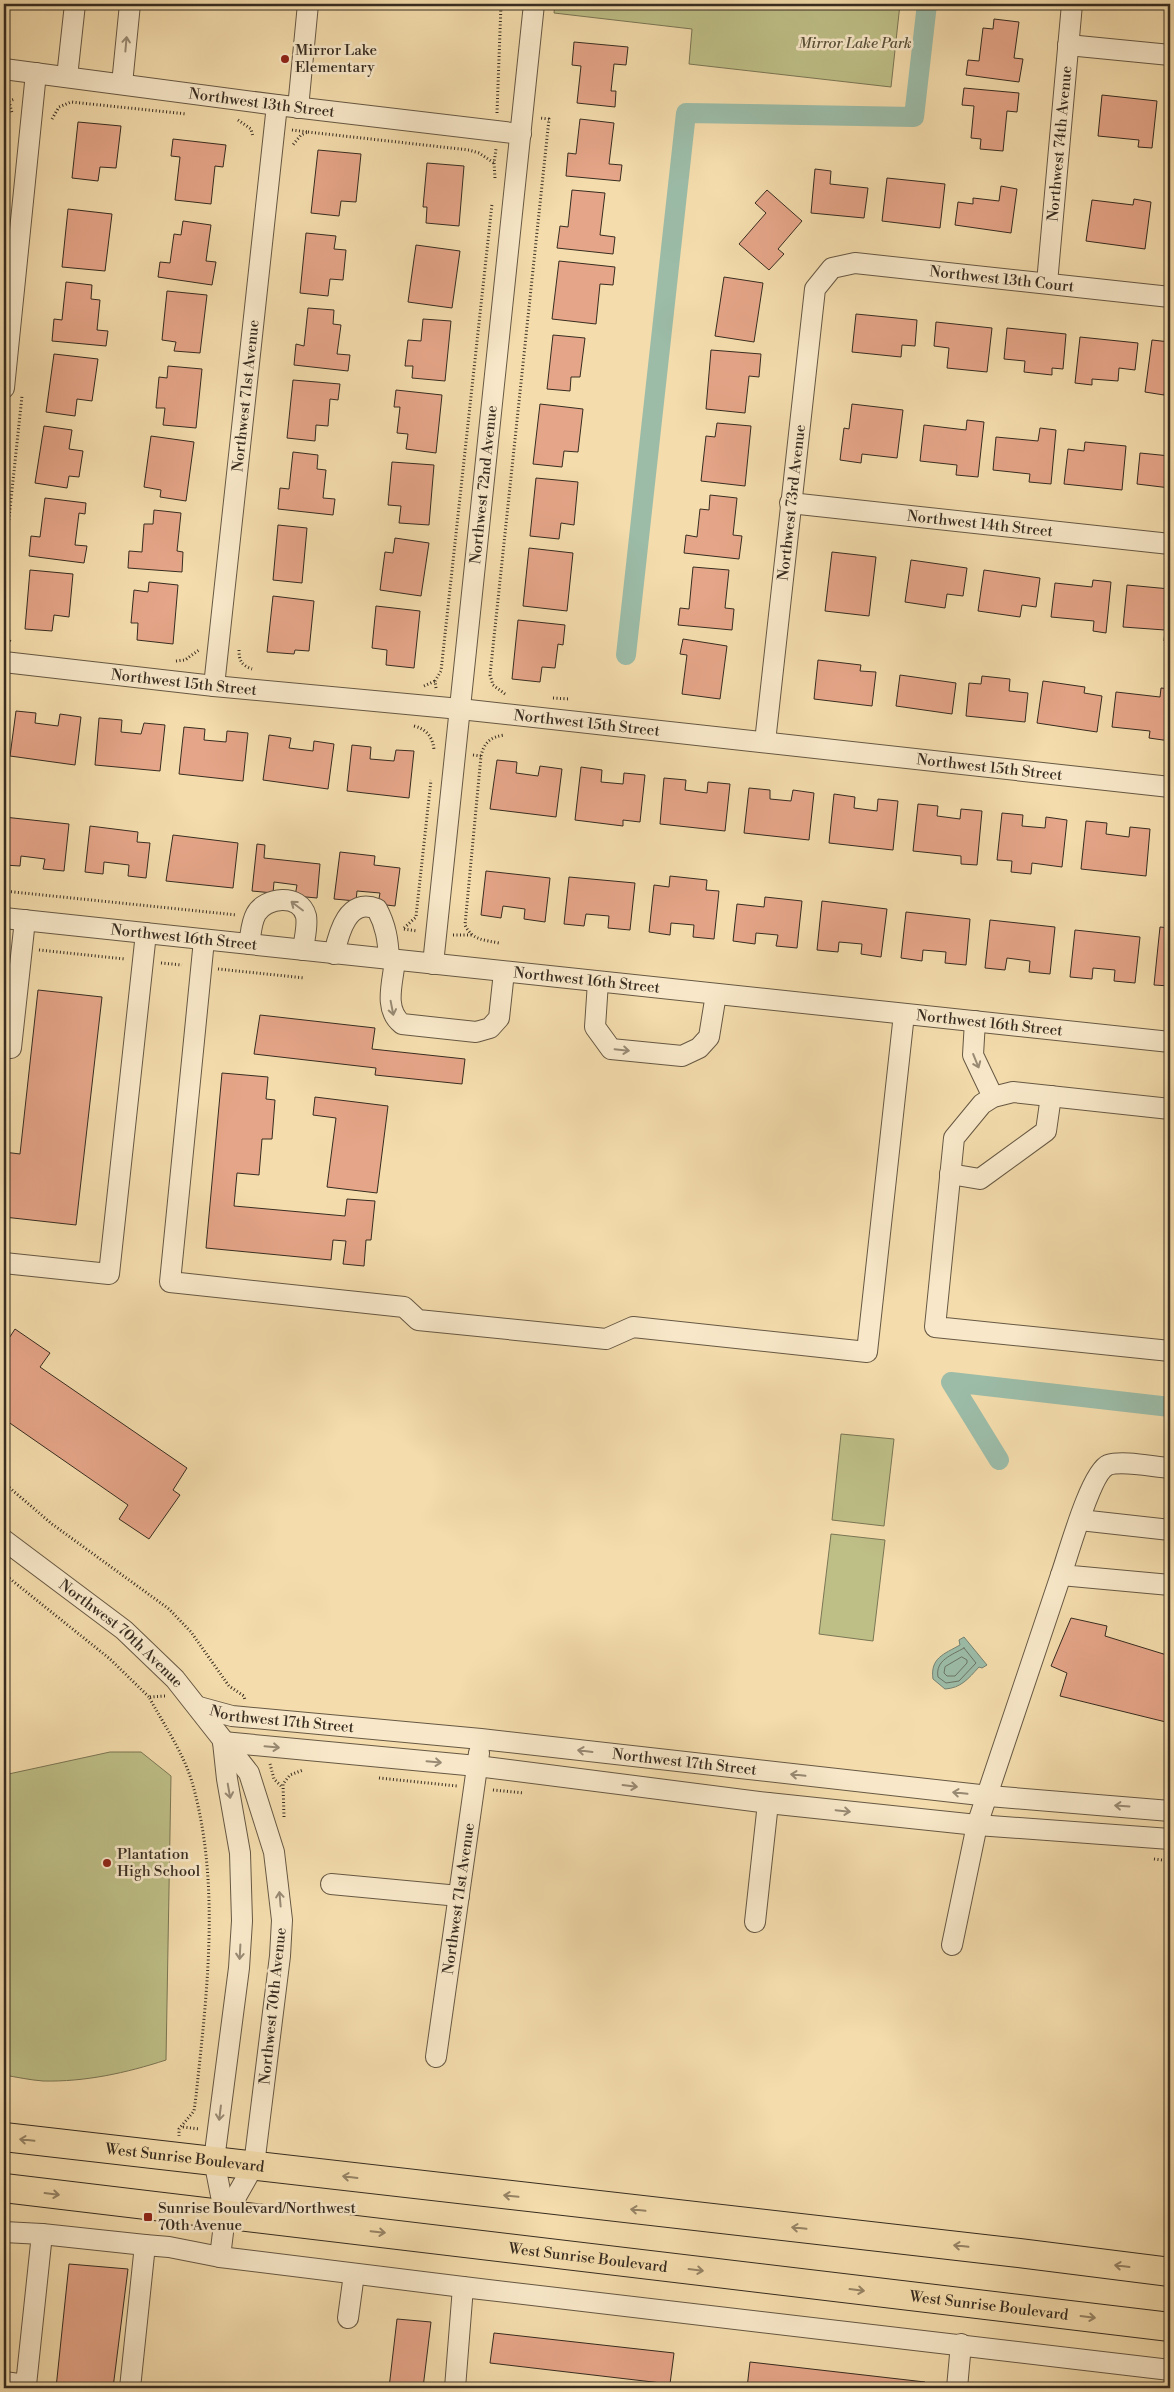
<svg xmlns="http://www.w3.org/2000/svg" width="1174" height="2392" font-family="'Libre Bodoni',serif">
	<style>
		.green { fill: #bebf87; stroke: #7a7654 }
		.water { fill: #9cbca8; stroke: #748272 }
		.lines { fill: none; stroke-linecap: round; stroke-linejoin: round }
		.shore { stroke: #6a7464; stroke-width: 1 }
		.canal { stroke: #9cbca8; stroke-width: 20 }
		.building { fill: #e5a588; stroke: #372c20 }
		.minor-casing { stroke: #665843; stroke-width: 22 }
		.highway-casing { stroke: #372c20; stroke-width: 30 }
		.path { stroke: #372c20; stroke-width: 3; stroke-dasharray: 1 2.5; stroke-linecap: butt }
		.minor { stroke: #f8e8c9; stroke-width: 20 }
		.highway { stroke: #f4dcac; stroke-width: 28 }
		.oneway { stroke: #988a74 }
		.oneway2 { stroke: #968466 }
		.poi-dot { fill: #8f2418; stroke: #f8e8c9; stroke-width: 2 }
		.labels { text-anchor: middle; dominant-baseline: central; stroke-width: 5; stroke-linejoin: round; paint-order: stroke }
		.park-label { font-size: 15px; font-style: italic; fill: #59513a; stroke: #f8e8c9 }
		.poi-label { font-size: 15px; fill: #372c20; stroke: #f8e8c9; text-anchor: start }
		.street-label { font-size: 15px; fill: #372c20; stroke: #f8e8c9 }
	</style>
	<rect width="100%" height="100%" fill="#f4dcac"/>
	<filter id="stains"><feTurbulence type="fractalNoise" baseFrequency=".004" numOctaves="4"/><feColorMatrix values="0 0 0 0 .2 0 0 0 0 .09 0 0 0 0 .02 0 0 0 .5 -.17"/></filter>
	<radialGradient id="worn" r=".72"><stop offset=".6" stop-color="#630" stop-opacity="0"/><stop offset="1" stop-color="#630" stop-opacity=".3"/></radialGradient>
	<path class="green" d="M555,4H900L891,87L689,64L692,29L554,13Z
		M841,1434L894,1439L884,1526L832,1520Z
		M831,1534L885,1540L873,1641L819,1634Z
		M110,1752H141L171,1776L166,2060C126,2073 85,2082 43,2081C30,2080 16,2077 4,2075V1775Z"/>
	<path class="water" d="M964,1637L987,1665L982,1668L979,1667C968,1679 961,1688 945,1689L933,1679C930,1658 944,1654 960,1645L959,1640Z"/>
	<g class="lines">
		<path class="shore" d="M964,1648L976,1663L959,1681L946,1683L938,1677C935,1660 952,1655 964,1648Z
			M962,1657L967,1660V1663L955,1676H947L944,1673L945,1667Z"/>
		<path class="canal" d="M626,655L686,113L914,117L927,4
			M999,1460L951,1382L1170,1407"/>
	</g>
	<path class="building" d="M1153,4H1170V8L1153,7Z
		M994,19L1019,22L1014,58L1023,59L1019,82L966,75L968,60L979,61L983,28L993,29Z
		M574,42L628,47L626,65L614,64L611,91H616L615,107L577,103L581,66L572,65Z
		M964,88L1019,93L1017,112L1007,111L1003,151L980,149L981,139L971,138L974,106L962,105Z
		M1102,95L1157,101L1152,148L1138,147L1139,140L1098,136Z
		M580,119L614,123L609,164L622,165L620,181L566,176L568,153L576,154Z
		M78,122L121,126L116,168L100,167L98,181L72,178Z
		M173,139L226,145L223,167L215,166L211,204L175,200L180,157L171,156Z
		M318,150L361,154L356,202L341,201L339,216L311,213Z
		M427,163L464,166L459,226L426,223L427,207H423Z
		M815,169L831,171L830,184L868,188L864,218L811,213Z
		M887,178L945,184L940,228L882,221Z
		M1001,186L1017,189L1011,233L955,225L958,202L973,204V198L999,201Z
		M572,190L605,193L600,235L615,237L613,254L557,248L560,226L568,227Z
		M767,190L802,221L778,249L784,254L769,270L739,244L766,213L755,203Z
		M1134,199L1151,202L1145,249L1086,241L1092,200L1133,205Z
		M68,209L112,214L105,271L62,267Z
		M183,221L211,225L206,261L216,262L212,285L158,277L160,262L170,263L174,234L181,235Z
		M306,233L336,236L334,249L346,250L343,280L330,279L328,296L300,293Z
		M416,245L460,251L452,308L408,302Z
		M559,261L615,267L613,285L600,284L596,324L552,319Z
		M724,277L763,283L754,342L715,336Z
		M66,282L92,285L91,299L100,300L97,330L108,331L106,346L52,341L54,319L62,320Z
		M167,291L207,295L200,353L174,351L176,342L162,340Z
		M308,308L334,310L333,324L341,325L337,354L350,355L348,371L294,365L296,344L304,346Z
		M856,314L917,320L915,346L902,345L901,357L852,352Z
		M423,319L451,321L445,381L412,378L413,366H405L408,340L421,341Z
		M936,322L992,328L987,372L947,368L949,348L934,346Z
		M1007,328L1066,334L1063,369L1052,368V375L1024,372L1025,361L1004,359Z
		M553,335L585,338L580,377H571L570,391L547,389Z
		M1080,337L1138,343L1135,370L1119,368L1118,381L1092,379V385L1075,383Z
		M1152,340L1170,342V384L1166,383L1164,395L1145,392Z
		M711,350L761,354L759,377L749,376L745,413L706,409Z
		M54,354L98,359L92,401L77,399L75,416L46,412Z
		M168,366L202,369L196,428L163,425L165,408H156L159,377L167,378Z
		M293,380L340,384L338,400L330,399L328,426L316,425L315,441L287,438Z
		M396,390L442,395L436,453L406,449L408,434L397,433L400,407H394Z
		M540,404L583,409L578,452L564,451L562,467L533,464Z
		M852,404L903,410L897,458L862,454L861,463L840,460L844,428L849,429Z
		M967,420L984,422L978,477L956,475L957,465L920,461L924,425L966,430Z
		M717,423L751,426L745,486L701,481L706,436L715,437Z
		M44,426L72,430L69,449L83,451L79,477L69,476L67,488L35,483Z
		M1040,428L1056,430L1051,484L1029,482L1030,474L993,470L996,437L1038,441Z
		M151,436L194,442L186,501L160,497L161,490L144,487Z
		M1085,442L1126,446L1122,490L1064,484L1068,449L1084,451Z
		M293,452L318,455L317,469L326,470L323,498L335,499L333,515L278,509L280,488L289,489Z
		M1140,453L1170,456V488L1137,484Z
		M392,462L434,465L429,525L399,523L401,506L388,505Z
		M536,478L578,482L574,525L561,523L559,539L530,536Z
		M710,495L737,498L733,535L742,536L739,559L684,553L686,535L697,537L700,509L709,510Z
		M45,498L86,503L85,514L79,513L75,545L87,546L84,563L29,556L31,536L40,537Z
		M154,510L181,513L177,551L183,552L182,572L128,568L129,551L142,552L144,524H153Z
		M278,525L307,528L302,583L273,580Z
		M395,538L429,543L421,596L380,590L385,552L393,553Z
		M529,548L573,553L567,611L523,606Z
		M832,552L876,557L869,616L825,611Z
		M911,560L967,568L963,596L947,594L945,608L905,602Z
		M693,567L729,570L725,608L734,609L732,630L678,625L680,608L689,609Z
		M30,570L73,574L69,617L54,615L52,631L25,629Z
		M984,570L1040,578L1036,607L1022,605L1020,617L978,611Z
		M1093,580L1111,582L1106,633L1093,631L1094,621L1051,617L1055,583L1092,587Z
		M149,582L178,585L173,644L137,640L138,623H131L134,590L148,592Z
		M1127,585L1170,589V642L1164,641L1165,630L1123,627Z
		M273,596L314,601L309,651L295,650L294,654L267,652Z
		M376,606L420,611L414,668L386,665L387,650L372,648Z
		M518,620L565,625L563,645L558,644L555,668L542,667L540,682L512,679Z
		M683,639L727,646L720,699L682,694L687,655L680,654Z
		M818,660L861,665L860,671L876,672L872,706L814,699Z
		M900,675L956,683L952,714L896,706Z
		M982,676L1010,679L1009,691L1028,693L1025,722L966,716L969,683L981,684Z
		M1043,681L1085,687L1084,693L1102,696L1097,732L1037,723Z
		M1161,688L1170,689V741L1149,738L1150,731L1112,727L1116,692L1160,697Z
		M16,711L36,713L35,723L58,726L60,714L81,717L75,765L10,756Z
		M99,718L122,720L121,732L141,734L144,723L165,725L160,771L95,765Z
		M184,727L205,729L204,740L226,742L227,731L248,733L243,781L179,774Z
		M269,735L291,738L289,748L313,751L314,741L334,744L328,789L263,780Z
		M352,745L371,747L370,759L394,761L396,750L414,751L409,798L347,791Z
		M497,760L517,762L516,773L538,776L540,766L562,769L556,817L490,809Z
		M581,767L602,770L601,782L623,784L624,773L645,775L640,822L623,820V826L575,820Z
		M664,778L686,780L685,790L707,793L708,782L730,784L725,831L660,824Z
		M749,788L770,790V799L791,801L793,790L814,793L809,840L744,833Z
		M834,794L855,797L854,808L877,811L878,799L898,801L893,850L829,843Z
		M918,804L938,806L937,816L960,819L961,809L982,811L977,865L961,864V856L913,851Z
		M1002,813L1023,815L1022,826L1045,828L1046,817L1067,820L1062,867L1032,863L1031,874L1011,872L1012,861L997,860Z
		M4,817L69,824L64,871L43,869L45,859L21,856L20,866L4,865Z
		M1086,821L1107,823L1106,834L1129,837L1130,827L1150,829L1146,876L1081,869Z
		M90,826L138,832L137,842L150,843L146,878L128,876L129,865L104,862L103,874L85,872Z
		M173,835L238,843L233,888L166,881Z
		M1170,836V878H1166Z
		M257,844L265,845L264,858L320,864L317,898L295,896L297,885L274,882L273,893L252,891Z
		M340,852L375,856L374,865L400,868L395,906L378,904L380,893L357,891L356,901L334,899Z
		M486,871L550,878L545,922L524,919L525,909L503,906L501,918L481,915Z
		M670,876L707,880L706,890L719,891L714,939L693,937L694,925L671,923L670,935L649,932L654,885L669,887Z
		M569,877L635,883L630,930L608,928L609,916L586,914L584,926L564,924Z
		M765,897L802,901L797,948L776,946L778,935L756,933L755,944L733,941L737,904L764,907Z
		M822,901L887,909L881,957L861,954L862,944L839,942L838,952L817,950Z
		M906,912L970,919L966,965L945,963L946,952L923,950L922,961L901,958Z
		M990,920L1055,927L1050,974L1029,972L1030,961L1007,958L1005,970L985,968Z
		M1160,927L1170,928V986L1154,985Z
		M1075,930L1140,937L1135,983L1114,981L1115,970L1093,968L1092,979L1070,977Z
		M38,990L102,997L76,1225L4,1217V1152L20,1154Z
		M260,1015L375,1028L372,1049L465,1059L462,1084L375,1075L376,1068L254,1054Z
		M222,1073L268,1077L266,1099L275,1100L272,1139H262L259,1175L237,1173L234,1206L345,1216L347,1199L375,1201L371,1240H366L364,1266L343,1264L346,1241L333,1240L331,1260L206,1248Z
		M315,1097L388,1106L377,1193L327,1187L336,1118L313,1115Z
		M15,1329L50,1353L40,1367L187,1468L173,1490L180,1495L149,1539L119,1519L128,1505L4,1419V1346Z
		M1071,1618L1107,1626L1105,1636L1170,1656V1723L1060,1696L1067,1673L1051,1666Z
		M69,2264L128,2269L113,2388H56Z
		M397,2319L431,2322L423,2388H389Z
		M494,2333L674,2353L670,2384L490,2363Z
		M750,2362L925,2382L924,2388H747Z"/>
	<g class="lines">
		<g class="minor-casing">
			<g id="minor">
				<path d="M1068,45L1170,55"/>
				<path id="s1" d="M4,69L277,105L521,134"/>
				<path d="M67,77L75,4"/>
				<path d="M122,84L130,4"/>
				<path d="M298,108L308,4"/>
				<path id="s2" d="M1047,283L1072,4"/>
				<path d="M4,388L36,73"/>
				<path id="s3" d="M790,503L1170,544"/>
				<path id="s4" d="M4,662L214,686L460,709L1170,787"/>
				<path id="s5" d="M214,686L277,105"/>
				<path id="s6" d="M765,742L815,289L832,268L855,263L1170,297"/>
				<path id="s7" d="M4,918L1170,1042"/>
				<path d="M204,940L170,1282L404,1307L418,1320L606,1339L633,1327L867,1352L904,1014"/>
				<path d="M249,944C251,934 251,923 256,914C265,897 300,893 306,916C308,926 304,940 303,950"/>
				<path d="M334,954C339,932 348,897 377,909C386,926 388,940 389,959"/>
				<path d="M395,960C393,982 383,1009 402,1024L476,1032L490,1028L499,1018L504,972"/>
				<path id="s8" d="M433,964L534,4"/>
				<path d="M598,982L595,1027L611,1049L682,1056L699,1048L709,1037L716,994"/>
				<path d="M975,1021L973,1055L993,1097"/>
				<path d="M11,1048L25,920"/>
				<path d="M1170,1109L1013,1092L993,1097L982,1104L954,1138L935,1327L1170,1351"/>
				<path d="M950,1174L980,1179L1046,1131L1051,1096"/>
				<path d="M4,1263L109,1274L146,933"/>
				<path d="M1170,1468C1154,1467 1123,1460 1108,1465C1091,1472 1068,1555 1061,1575L1170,1585"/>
				<path d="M1080,1520L1170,1530"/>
				<path id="s9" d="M4,1540L124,1630L175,1679L249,1773L274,1852L282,1920L280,1956L254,2165L225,2216"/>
				<path id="s10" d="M199,1707L232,1716L481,1739L989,1796L1170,1811"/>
				<path d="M223,1742L477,1766L768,1803L977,1825L1170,1839"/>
				<path d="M331,1884L459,1896"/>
				<path d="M755,1922L768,1803"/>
				<path d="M952,1945L977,1825L1061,1575"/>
				<path id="s11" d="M436,2057L479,1753"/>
				<path d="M4,2232L42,2234L26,2385L4,2382"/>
				<path d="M42,2234L145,2245L130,2388"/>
				<path d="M145,2245L169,2247L220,2257L463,2287L1170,2370"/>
				<path d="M220,2257L225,2216L214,2160L239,1968L242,1921L240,1853L227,1779L223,1742"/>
				<path d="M348,2318L354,2274"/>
				<path d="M455,2388L463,2287"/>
				<path d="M957,2388L961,2344"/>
			</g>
		</g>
		<g class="highway-casing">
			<g id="highway">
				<path id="s12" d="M4,2137L1019,2253L1170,2272"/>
				<path id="s13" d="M4,2188L1170,2327"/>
			</g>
		</g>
		<path class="path" d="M4,96L9,101L15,99
			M9,101L12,113
			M497,113L501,4
			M52,119L59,107L71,102L187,114
			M238,120L251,129L253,137
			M292,130L308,132L301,135L292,146
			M308,132L469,150L479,153L494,163
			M495,178L494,163L496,149
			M4,565L22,396
			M4,637L11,642
			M239,650C239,660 241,665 252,669
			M176,661L185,660L199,650
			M424,686L435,681
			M436,688L435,681L441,671L442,662L492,204
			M505,694L493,685L490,675L549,119L540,118
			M553,698L570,699
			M414,726C427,729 433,738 434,750
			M473,755L481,756L465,925C472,940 484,940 499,943
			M481,756C484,742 491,737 504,735
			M4,891L237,915
			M404,928L416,917L417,907L431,780
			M404,929L417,931
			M453,935H472
			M39,950L125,959
			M161,963L182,965
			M218,969L305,978
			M4,1483L52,1524L169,1609L191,1632L229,1686L244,1696L245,1700
			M4,1574L110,1659L149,1697
			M165,1696L149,1697C164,1725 183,1752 192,1782C221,1883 207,1993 196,2096L194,2111L179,2129V2136
			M270,1764L274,1779L281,1786
			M379,1778L457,1786
			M493,1790L524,1793
			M284,1817L283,1784L290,1775L303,1770
			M1154,1859L1170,1861
			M183,2127L199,2129"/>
		<use href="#minor" class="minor"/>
		<use href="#highway" class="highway"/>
	</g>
	<defs><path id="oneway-shaft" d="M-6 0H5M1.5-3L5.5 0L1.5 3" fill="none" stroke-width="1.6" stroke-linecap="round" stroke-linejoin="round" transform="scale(1.25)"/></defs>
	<g class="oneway">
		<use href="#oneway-shaft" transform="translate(126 44) rotate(-85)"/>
		<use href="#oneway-shaft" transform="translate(297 906) rotate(-143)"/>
		<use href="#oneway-shaft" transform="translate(392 1008) rotate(79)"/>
		<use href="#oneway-shaft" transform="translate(622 1050) rotate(6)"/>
		<use href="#oneway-shaft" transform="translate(976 1061) rotate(68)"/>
		<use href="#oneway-shaft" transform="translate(272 1747) rotate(5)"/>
		<use href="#oneway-shaft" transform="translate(585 1751) rotate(-173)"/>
		<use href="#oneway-shaft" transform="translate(434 1762) rotate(5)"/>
		<use href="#oneway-shaft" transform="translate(798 1775) rotate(-174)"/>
		<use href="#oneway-shaft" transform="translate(630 1786) rotate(7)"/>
		<use href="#oneway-shaft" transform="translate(229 1791) rotate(80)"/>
		<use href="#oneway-shaft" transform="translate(960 1793) rotate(-174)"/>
		<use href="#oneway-shaft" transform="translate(1122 1806) rotate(-176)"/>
		<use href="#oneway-shaft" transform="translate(843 1811) rotate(6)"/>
		<use href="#oneway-shaft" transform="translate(280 1899) rotate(-95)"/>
		<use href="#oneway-shaft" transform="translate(240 1952) rotate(93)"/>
		<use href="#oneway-shaft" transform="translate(220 2113) rotate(97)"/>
	</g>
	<g class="oneway2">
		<use href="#oneway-shaft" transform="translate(27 2140) rotate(-174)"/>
		<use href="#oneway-shaft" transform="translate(350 2177) rotate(-173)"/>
		<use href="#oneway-shaft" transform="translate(52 2194) rotate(7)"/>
		<use href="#oneway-shaft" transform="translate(511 2196) rotate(-174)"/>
		<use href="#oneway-shaft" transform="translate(638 2210) rotate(-174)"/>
		<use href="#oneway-shaft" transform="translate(799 2228) rotate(-174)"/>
		<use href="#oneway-shaft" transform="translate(378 2232) rotate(6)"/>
		<use href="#oneway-shaft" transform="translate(961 2246) rotate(-174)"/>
		<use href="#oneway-shaft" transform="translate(1122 2266) rotate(-173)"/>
		<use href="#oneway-shaft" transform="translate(696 2270) rotate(7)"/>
		<use href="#oneway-shaft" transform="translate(857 2290) rotate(7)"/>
		<use href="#oneway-shaft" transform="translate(1088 2317) rotate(7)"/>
	</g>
	<g class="poi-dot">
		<circle cx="285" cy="59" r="5"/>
		<circle cx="107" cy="1863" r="5"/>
		<rect x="143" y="2212" width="10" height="10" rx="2.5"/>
	</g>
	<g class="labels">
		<g class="park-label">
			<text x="855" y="43">Mirror Lake Park</text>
		</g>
		<g class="poi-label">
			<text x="295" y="50">Mirror Lake<tspan x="295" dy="17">Elementary</tspan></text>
			<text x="117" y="1854">Plantation<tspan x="117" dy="17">High School</tspan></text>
			<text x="158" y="2208">Sunrise Boulevard/Northwest<tspan x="158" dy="17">70th Avenue</tspan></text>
		</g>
		<g class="street-label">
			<text stroke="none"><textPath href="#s1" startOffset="260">Northwest 13th Street</textPath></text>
			<text stroke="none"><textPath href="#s2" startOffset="140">Northwest 74th Avenue</textPath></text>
			<text stroke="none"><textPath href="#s6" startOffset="654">Northwest 13th Court</textPath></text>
			<text stroke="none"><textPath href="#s5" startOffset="292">Northwest 71st Avenue</textPath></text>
			<text stroke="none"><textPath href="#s8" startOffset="482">Northwest 72nd Avenue</textPath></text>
			<text stroke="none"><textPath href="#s6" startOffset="241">Northwest 73rd Avenue</textPath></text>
			<text stroke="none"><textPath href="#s3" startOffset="191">Northwest 14th Street</textPath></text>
			<text stroke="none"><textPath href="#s4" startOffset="181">Northwest 15th Street</textPath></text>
			<text stroke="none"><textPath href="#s4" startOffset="586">Northwest 15th Street</textPath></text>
			<text stroke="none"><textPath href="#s4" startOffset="991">Northwest 15th Street</textPath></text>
			<text stroke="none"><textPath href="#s7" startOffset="181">Northwest 16th Street</textPath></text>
			<text stroke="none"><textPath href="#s7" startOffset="586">Northwest 16th Street</textPath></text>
			<text stroke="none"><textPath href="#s7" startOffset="991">Northwest 16th Street</textPath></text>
			<text stroke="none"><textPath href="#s9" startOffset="150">Northwest 70th Avenue</textPath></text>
			<text stroke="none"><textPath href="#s10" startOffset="84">Northwest 17th Street</textPath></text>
			<text stroke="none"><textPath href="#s10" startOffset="489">Northwest 17th Street</textPath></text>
			<text stroke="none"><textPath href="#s11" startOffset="160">Northwest 71st Avenue</textPath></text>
			<text transform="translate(273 2006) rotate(-84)">Northwest 70th Avenue</text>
			<text stroke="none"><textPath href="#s12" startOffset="182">West Sunrise Boulevard</textPath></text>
			<text stroke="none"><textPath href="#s13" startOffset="588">West Sunrise Boulevard</textPath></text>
			<text stroke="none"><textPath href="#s13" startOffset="992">West Sunrise Boulevard</textPath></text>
		</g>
	</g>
	<rect width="1174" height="2392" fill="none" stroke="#f4dcac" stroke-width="20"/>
	<rect x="5" y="5" width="1164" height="2382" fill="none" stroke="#372c20" stroke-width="2.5"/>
	<rect x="10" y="10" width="1154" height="2372" fill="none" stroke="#372c20"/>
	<rect width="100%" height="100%" filter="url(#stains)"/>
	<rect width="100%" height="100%" fill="url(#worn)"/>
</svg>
